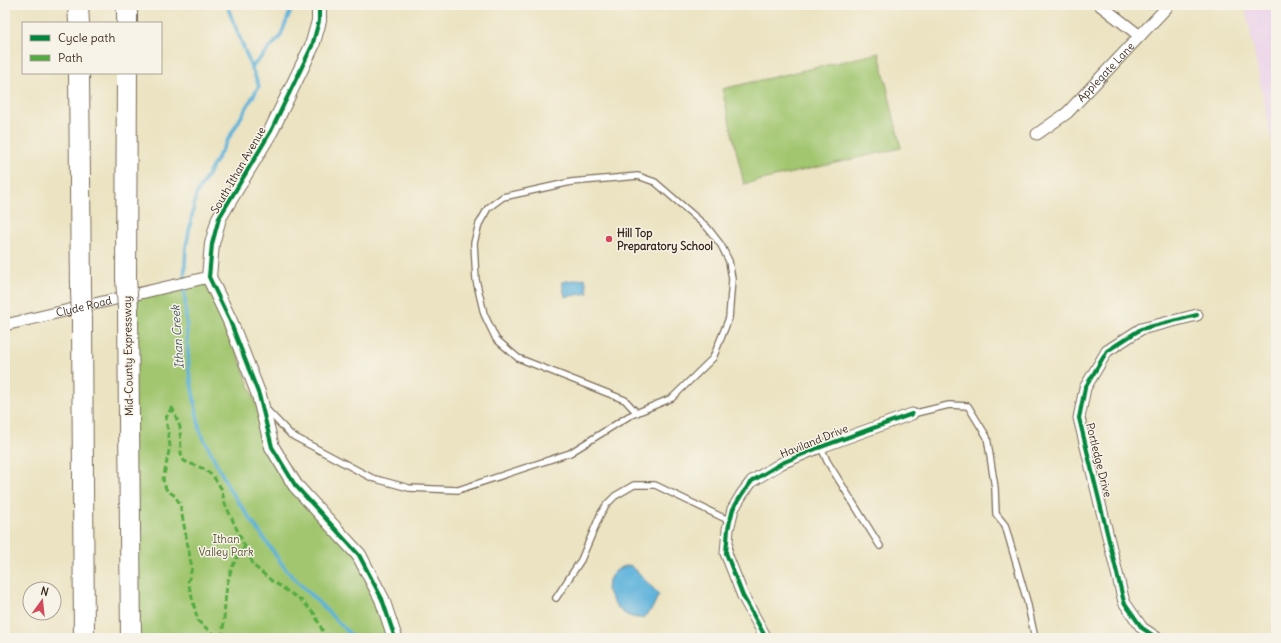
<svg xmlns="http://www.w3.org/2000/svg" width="1281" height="643" font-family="Delius,sans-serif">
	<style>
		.built { fill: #ebd1eb }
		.green { fill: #a2c670; stroke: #6e7847 }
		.water { fill: #5fb3db; stroke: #4d6e7c }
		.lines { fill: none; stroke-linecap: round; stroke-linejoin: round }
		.stream { stroke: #5fb3db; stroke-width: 3.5 }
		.service-casing { stroke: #796b57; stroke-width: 8 }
		.minor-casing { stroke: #796b57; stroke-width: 13 }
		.tertiary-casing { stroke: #796b57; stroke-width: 16 }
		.motorway-casing { stroke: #796b57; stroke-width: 22 }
		.service { stroke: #fff; stroke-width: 5.5 }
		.minor { stroke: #fff; stroke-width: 11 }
		.tertiary { stroke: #fff; stroke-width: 14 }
		.motorway { stroke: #fff; stroke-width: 20 }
		.motorway-bridge-casing { stroke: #796b57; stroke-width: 22; stroke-linecap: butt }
		.motorway-bridge { stroke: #fff; stroke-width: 20 }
		.quiet { stroke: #55ab43; stroke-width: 3; stroke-dasharray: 6 3; stroke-linecap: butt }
		.cycleway-casing { stroke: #f7f3e8; stroke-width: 6 }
		.cycleway { stroke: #00873e; stroke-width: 4 }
		.poi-dot { fill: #d1495b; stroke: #f7f3e8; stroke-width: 1.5 }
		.labels { text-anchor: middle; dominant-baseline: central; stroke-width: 3; stroke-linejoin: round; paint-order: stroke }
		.street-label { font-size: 11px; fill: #3b2a1e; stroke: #f7f3e8 }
		.poi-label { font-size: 11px; font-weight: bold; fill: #3b2a1e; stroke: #f7f3e8; text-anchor: start }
		.park-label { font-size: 11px; fill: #555132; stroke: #f7f3e8 }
		.water-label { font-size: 12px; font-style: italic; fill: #485a60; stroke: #f7f3e8 }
	</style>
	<rect width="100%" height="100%" fill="#f7f3e8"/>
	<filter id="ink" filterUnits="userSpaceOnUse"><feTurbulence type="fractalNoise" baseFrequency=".025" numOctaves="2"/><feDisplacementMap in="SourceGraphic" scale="8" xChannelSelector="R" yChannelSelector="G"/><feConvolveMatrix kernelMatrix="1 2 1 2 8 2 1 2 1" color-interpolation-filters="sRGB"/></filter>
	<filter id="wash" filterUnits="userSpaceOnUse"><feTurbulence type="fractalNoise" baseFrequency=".012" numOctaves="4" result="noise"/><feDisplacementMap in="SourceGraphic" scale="16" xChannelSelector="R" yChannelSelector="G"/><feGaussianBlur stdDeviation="0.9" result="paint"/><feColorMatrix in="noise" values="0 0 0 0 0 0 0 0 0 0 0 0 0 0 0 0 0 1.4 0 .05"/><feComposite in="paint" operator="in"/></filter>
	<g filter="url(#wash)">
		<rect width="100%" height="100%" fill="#ebe3c1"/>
		<path class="built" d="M1245,5H1276V163Z"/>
		<path class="green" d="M879,53L901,148L744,184L722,89Z
			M209,277L272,447L359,555L395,638H137L126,290Z"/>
		<path class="water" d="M585,278L588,293L565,297L562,282Z
			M630,565L659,594L652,609L643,618C623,619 614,606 607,589C608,575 617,567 630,565Z"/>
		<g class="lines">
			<path class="stream" d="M228,5L229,11L259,86L196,195L186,247L184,282L189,371L200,431L230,490L287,571L354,638
				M251,68L280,37L293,5"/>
		</g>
	</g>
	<g filter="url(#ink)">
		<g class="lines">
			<g class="service-casing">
				<path id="service" d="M267,410L291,435L372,478L409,488L458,490L570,453L629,416L672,398L713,358L729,318L732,279L729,261L721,245L707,227L655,182L638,176L571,182L503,197L488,208L479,224L474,243L476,280L484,314L496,339L518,358L625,400L637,413
					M912,414L949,405L968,406L987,437L995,488L996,514L1005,525L1027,601L1035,638
					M821,447L827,461L880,546
					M556,598L581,560L601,513L607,504L615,496L634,485H655L730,521"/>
			</g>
			<g class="minor-casing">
				<g id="minor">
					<path d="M1100,5L1140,36"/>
					<path id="s1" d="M1037,134L1067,113L1169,5"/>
					<path id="s2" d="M5,325L209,277"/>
					<path d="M766,638L743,596L726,553L728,529L733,509L742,494L752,481L782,463L818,448L912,414"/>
					<path d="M1157,638L1142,628L1124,602L1079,418L1085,388L1107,351L1141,329L1197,315"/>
				</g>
			</g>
			<g class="tertiary-casing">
				<path id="tertiary" d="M319,5V21L312,46L271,131L219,218L212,244L209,277L230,321L259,395L272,447L295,485L359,555L382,599L395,638"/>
			</g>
			<g class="motorway-casing">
				<path id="motorway" d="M78,5L79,23
					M127,23V5
					M79,73L81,290
					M126,278L127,73
					M128,309L131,638
					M82,321L84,638"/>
			</g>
			<use href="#service" class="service"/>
			<use href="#minor" class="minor"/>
			<use href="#tertiary" class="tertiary"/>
			<use href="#motorway" class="motorway"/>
			<g class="motorway-bridge-casing">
				<path id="motorway-bridge" d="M126,278L128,309
					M81,290L82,321"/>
			</g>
			<use href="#motorway-bridge" class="motorway-bridge"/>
			<path class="quiet" d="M172,407L180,427L181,453L184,461L204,469L213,476L221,488L225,504L254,566L272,581L301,600L314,613L326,638
				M172,407L166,418L170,446L163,480L166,489L175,496L180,504L192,568L188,582L198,621L212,633L222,638
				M222,638C227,605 221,574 245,547"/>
			<g class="cycleway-casing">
				<path id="cycleway" d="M319,5V21L312,46L271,131L219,218L212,244L209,277L230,321L259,395L272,447L295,485L359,555L382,599L395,638
					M766,638L743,596L726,553L728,529L733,509L742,494L752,481L782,463L818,448L912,414
					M1157,638L1142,628L1124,602L1079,418L1085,388L1107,351L1141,329L1197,315"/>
			</g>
			<use href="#cycleway" class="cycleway"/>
		</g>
	</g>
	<circle class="poi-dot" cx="609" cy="239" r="4"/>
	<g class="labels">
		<g class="street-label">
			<text stroke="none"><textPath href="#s1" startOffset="93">Applegate Lane</textPath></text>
			<text transform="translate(238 170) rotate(-60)">South Ithan Avenue</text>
			<text stroke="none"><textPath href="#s2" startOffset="81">Clyde Road</textPath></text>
			<text transform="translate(128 356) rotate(-91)">Mid-County Expressway</text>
			<text transform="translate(814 441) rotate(-22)">Haviland Drive</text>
			<text transform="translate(1099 460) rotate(76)">Portledge Drive</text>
		</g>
		<g class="poi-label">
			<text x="617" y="233">Hill Top<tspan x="617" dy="13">Preparatory School</tspan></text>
		</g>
		<g class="park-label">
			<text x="226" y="539">Ithan<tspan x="226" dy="13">Valley Park</tspan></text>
		</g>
		<g class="water-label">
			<text transform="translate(177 337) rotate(-94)">Ithan Creek</text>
		</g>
	</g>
	<rect width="1281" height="643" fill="none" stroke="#f7f3e8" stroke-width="20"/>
	<rect x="22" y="22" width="140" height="52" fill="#f7f3e8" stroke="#aca397"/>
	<rect x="30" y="35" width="20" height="6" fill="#00873e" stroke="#aca397"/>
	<text x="58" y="42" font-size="12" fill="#3b2a1e">Cycle path</text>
	<rect x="30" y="55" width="20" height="6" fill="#55ab43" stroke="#aca397"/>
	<text x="58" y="62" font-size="12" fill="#3b2a1e">Path</text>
	<g transform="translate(42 601) rotate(15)"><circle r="19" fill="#f7f3e8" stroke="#aca397"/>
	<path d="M0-3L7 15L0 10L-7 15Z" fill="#d1495b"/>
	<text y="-6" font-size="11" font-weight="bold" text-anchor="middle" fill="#3b2a1e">N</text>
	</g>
</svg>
